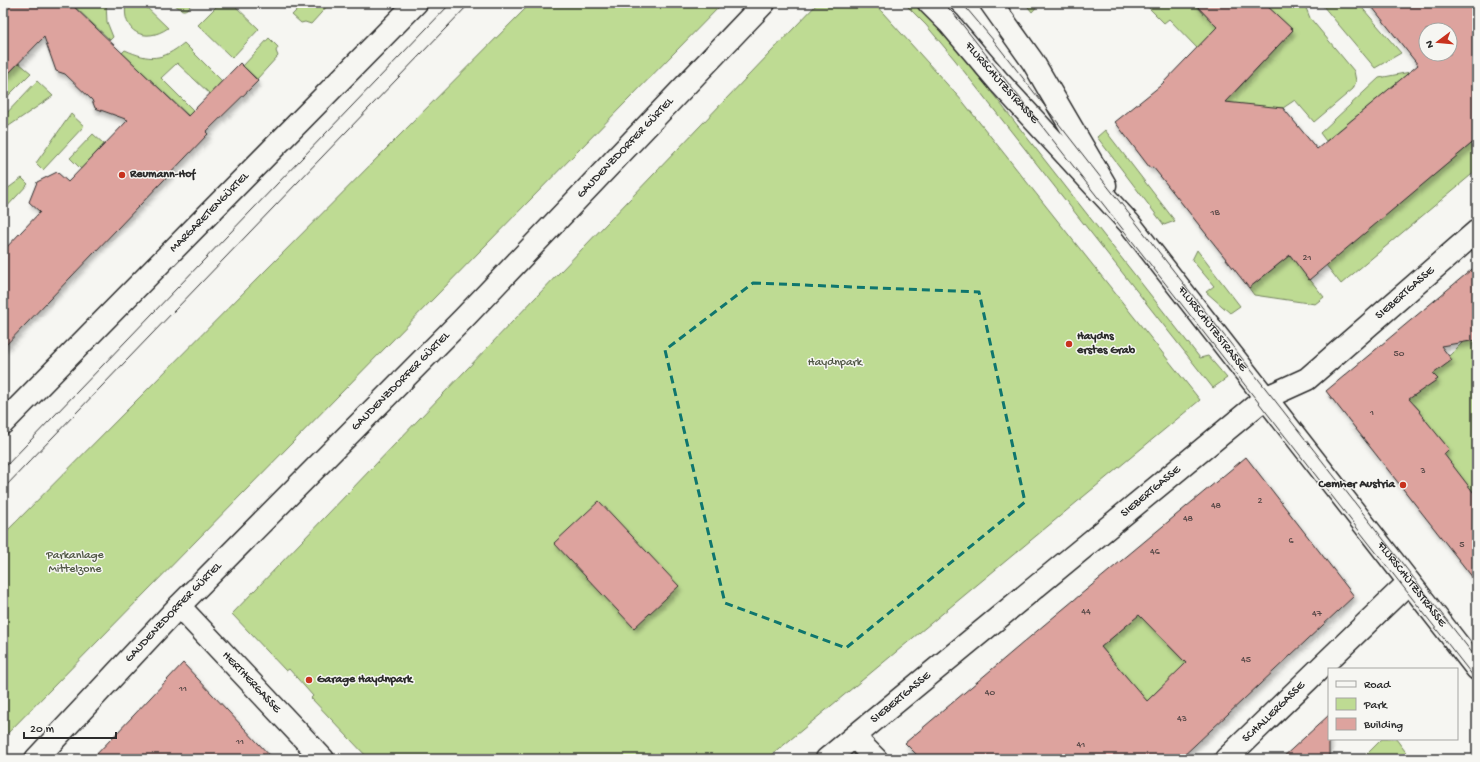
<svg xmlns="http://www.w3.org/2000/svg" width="1480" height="762" font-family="'Gochi Hand',sans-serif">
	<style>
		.green { fill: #bedb93; stroke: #74835f }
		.building { fill: #dda39e; stroke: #2b2b2b; fill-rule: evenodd; filter: url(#shadow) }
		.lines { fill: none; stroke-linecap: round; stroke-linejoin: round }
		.street-casing { stroke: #2b2b2b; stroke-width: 25 }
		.secondary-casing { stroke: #2b2b2b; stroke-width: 25 }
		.primary-casing { stroke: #2b2b2b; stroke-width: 25 }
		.street { stroke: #f6f6f2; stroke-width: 22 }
		.secondary { stroke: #f6f6f2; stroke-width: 22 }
		.primary { stroke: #f6f6f2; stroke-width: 22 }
		.tram { stroke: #2b2b2b; stroke-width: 1 }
		.marked { fill: none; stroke: #0f766e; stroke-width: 3; stroke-dasharray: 8 5; stroke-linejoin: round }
		.poi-dot { fill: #c8321e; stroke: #f6f6f2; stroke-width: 1.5 }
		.labels { text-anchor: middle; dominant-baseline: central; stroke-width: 3; stroke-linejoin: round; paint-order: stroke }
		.number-label { font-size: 10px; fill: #584948 }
		.street-label { font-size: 12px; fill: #2b2b2b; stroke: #f6f6f2 }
		.poi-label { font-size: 12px; font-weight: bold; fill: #2b2b2b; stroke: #f6f6f2; text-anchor: start }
		.park-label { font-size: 12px; fill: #505745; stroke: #f6f6f2 }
	</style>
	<defs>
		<filter id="shadow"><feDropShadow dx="2.5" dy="4.5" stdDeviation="2" flood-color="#0004"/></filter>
	</defs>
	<rect width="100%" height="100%" fill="#f6f6f2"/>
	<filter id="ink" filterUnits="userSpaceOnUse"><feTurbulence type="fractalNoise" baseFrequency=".025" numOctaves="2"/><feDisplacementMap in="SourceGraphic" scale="8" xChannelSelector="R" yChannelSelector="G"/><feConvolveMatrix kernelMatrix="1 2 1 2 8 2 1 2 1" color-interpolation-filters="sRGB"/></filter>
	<g filter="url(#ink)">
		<path class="green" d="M75,3H106L107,22L113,37L110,40L75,7Z
			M126,3H142L168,28C145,44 121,32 126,3Z
			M173,3H193C184,13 183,12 173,3Z
			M220,3H232L259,29L232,58L198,25Z
			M304,3H330L311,24L305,22L301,23L292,15Z
			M531,3H723L3,738V535Z
			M818,3H874L964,103L1200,400L767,759H369L311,698L313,696L289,669L286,671L232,614Z
			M904,3H917L945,33L1200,358L1208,356L1227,378L1213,388L955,60L926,25Z
			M1025,3H1040L1032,12Z
			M1148,3H1194L1217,27L1197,48L1169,19L1164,23L1146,5Z
			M1270,3H1304L1310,18L1354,71L1356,81L1353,89L1314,122L1295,100L1283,108H1278L1203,126L1293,30L1267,6Z
			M1322,3H1358L1401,53L1375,68L1323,6Z
			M269,38L278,47L276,51L278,56L257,79L243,66Z
			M184,43L222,81L210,94L177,63L161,78L194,111L189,116L122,53L125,50C150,61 162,61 184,43Z
			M19,63L31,73L7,97L3,93V79Z
			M1410,72L1326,141L1320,133L1379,78Z
			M37,81L53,96L3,130V117Z
			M71,114L84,126L43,170L36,163Z
			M1105,130L1175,221L1164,225L1097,137Z
			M93,134L104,144L81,169L70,158Z
			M1477,139V170L1341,284L1326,265Z
			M22,178L28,184L3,211V192Z
			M1197,250L1240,306L1230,313L1206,292L1214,286L1192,260Z
			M1290,255L1324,297L1315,304L1254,295L1249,288Z
			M1477,339V497L1443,455L1449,449L1440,438L1416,415L1420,411L1414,404L1410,408L1405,401L1438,379L1433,374L1451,360L1449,356L1463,342Z
			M1174,585L1188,625L1167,644L1189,666L1167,692L1162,686L1150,698L1132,727L1128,679L1101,647Z
			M1382,739H1396L1411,759H1365L1364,757Z"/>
		<path class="building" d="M3,3H70L188,116L240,63L258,81L206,132L208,134L3,348V251L40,212L29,202L37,182L57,172L68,182L128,120L95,108L92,100L65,74L56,71L44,37L3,79Z
			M1194,3H1264L1293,30L1225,102L1283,108L1317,149L1418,65L1369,3H1477V139L1309,280L1290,255L1249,288L1153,167L1150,168L1115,122L1160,86L1217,27ZM1426,30H1450V54H1426Z
			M1477,265V340L1441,346L1452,360L1433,374L1438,379L1409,399L1420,411L1419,412L1449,449L1444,454L1477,497V583L1326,391Z
			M1246,457L1354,596L1180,759H921L905,743L1044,625ZM1139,615L1186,663L1147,701L1101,647Z
			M599,501L679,586L634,628L554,543Z
			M183,663L273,759H92L134,715Z
			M1329,715V759H1281Z"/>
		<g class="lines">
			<g class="street-casing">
				<g id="street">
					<path id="s1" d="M179,606L323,759"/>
					<path d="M854,737L876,759"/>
					<path id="s2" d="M827,759L1265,398L1307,379L1477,231"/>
					<path id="s3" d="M1226,759L1409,582"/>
				</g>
			</g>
			<g class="secondary-casing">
				<g id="secondary">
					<path id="s4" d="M929,3L949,23L999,82L1129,223L1477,669"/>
					<path d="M991,3L1033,62L1105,185"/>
				</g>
			</g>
			<g class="primary-casing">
				<g id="primary">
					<path id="s5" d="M3,423L416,3"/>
					<path id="s6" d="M36,759L179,606L464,318L764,3"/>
				</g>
			</g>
			<use href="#street" class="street"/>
			<use href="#secondary" class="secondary"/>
			<use href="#primary" class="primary"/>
			<path class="tram" d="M943,3L954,14L1477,681
				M962,3L994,41L1477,659
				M3,469L451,3
				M3,489L470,3"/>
		</g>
	</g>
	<path class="marked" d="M753,283L979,292L1025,502L846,648L725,603L665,350Z"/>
	<g class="poi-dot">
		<circle cx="122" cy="175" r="4"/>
		<circle cx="1069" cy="344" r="4"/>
		<circle cx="1403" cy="485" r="4"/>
		<circle cx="309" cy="680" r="4"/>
	</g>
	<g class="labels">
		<g class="number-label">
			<text x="1215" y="213">1B</text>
			<text x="1307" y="258">21</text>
			<text x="1399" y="354">50</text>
			<text x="1372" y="413">1</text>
			<text x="1423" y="471">3</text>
			<text x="1260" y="501">2</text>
			<text x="1216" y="506">48</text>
			<text x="1188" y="519">48</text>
			<text x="1291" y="541">6</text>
			<text x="1462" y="545">5</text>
			<text x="1155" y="552">46</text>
			<text x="1086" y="612">44</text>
			<text x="1317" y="614">47</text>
			<text x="1246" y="660">45</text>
			<text x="183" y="689">11</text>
			<text x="990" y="693">40</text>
			<text x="1182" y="719">43</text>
			<text x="240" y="742">11</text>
			<text x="1081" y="745">41</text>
		</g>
		<g class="street-label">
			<text stroke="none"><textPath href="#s4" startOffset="108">FLURSCHÜTZSTRASSE</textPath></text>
			<text stroke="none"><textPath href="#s6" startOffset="849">GAUDENZDORFER GÜRTEL</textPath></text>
			<text stroke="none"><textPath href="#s5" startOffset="295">MARGARETENGÜRTEL</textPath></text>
			<text stroke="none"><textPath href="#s2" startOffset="744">SIEBERTGASSE</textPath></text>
			<text stroke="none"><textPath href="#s4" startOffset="432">FLURSCHÜTZSTRASSE</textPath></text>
			<text stroke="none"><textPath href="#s6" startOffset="525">GAUDENZDORFER GÜRTEL</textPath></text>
			<text stroke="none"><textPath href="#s2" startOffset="420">SIEBERTGASSE</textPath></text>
			<text stroke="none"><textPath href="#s4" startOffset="756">FLURSCHÜTZSTRASSE</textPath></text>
			<text stroke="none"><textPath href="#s6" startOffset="201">GAUDENZDORFER GÜRTEL</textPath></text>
			<text stroke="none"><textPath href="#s1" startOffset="105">HERTHERGASSE</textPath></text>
			<text stroke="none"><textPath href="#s2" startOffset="96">SIEBERTGASSE</textPath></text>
			<text stroke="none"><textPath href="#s3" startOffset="67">SCHALLERGASSE</textPath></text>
		</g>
		<g class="poi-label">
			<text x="130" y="175">Reumann-Hof</text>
			<text x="1077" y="337">Haydns<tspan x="1077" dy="14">erstes Grab</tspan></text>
			<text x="1395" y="485" text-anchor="end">Cemher Austria</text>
			<text x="317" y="680">Garage Haydnpark</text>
		</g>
		<g class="park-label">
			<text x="835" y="363">Haydnpark</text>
			<text x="75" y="556">Parkanlage<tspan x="75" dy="14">Mittelzone</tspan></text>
		</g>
	</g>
	<rect width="1480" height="762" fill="none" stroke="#f6f6f2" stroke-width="16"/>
	<rect x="8" y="8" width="1464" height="746" fill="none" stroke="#2b2b2b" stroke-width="1.5" filter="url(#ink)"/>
	<rect x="1328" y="668" width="130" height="72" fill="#f6f6f2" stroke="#a5a5a2"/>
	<rect x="1336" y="681" width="20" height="6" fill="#f6f6f2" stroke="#a5a5a2"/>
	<text x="1364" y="688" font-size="12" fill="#2b2b2b">Road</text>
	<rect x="1336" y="698" width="20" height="12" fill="#bedb93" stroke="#a5a5a2"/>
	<text x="1364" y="708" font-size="12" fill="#2b2b2b">Park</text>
	<rect x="1336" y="718" width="20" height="12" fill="#dda39e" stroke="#a5a5a2"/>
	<text x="1364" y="728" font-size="12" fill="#2b2b2b">Building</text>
	<g transform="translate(1438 42) rotate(254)"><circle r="19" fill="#f6f6f2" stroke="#a5a5a2"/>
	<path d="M0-3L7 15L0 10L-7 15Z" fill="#c8321e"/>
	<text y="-6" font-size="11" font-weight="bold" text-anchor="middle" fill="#2b2b2b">N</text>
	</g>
	<path d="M24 732v6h92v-6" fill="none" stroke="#2b2b2b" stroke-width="2"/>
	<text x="30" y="732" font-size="12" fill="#2b2b2b" stroke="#f6f6f2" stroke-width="3" paint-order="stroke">20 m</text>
</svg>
